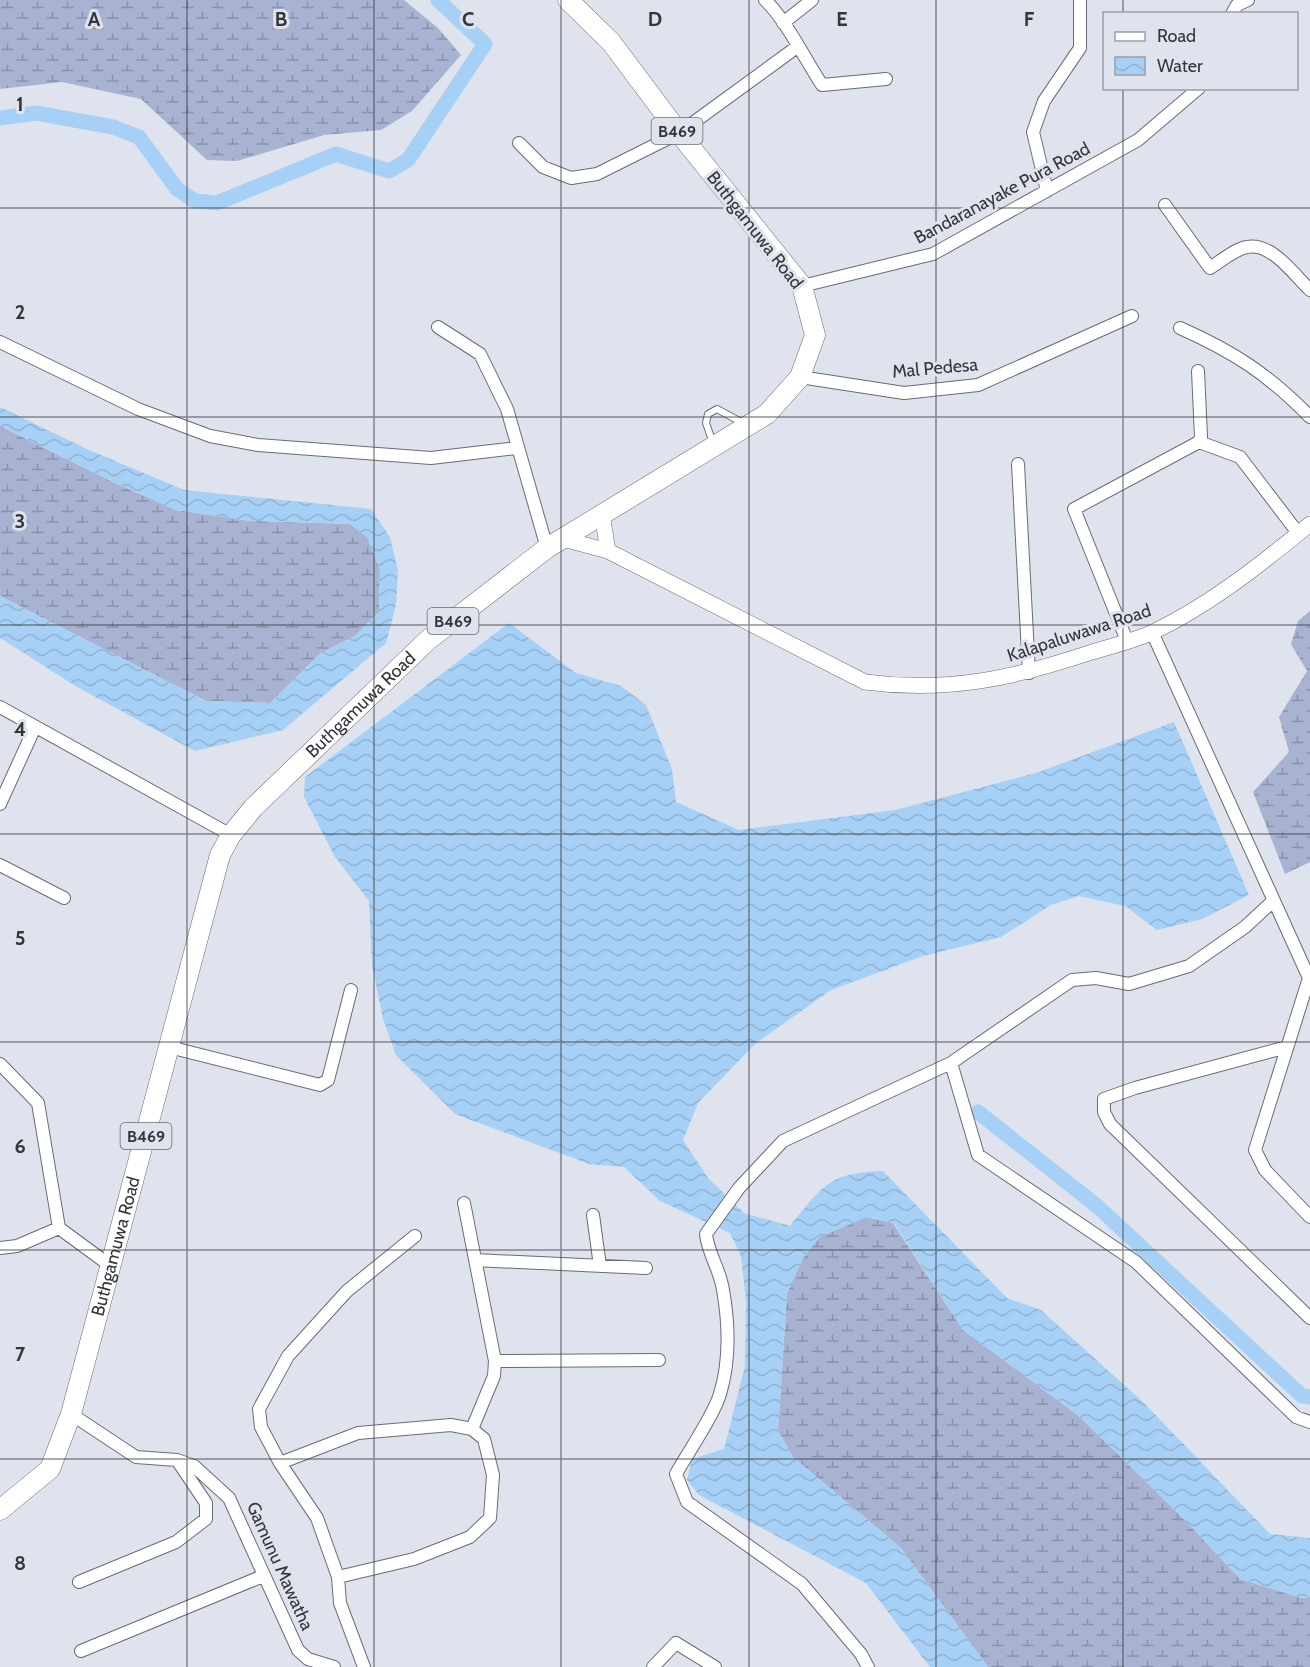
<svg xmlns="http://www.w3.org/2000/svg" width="1310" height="1667" font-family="Cabin,sans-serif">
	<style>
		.wetland { fill: url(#wetland-marsh) }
		.water { fill: url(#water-waves) }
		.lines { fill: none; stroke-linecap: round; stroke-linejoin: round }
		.canal { stroke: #a6d0f5; stroke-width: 15 }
		.service-casing { stroke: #686c75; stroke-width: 8 }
		.minor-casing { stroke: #686c75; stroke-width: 14 }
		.tertiary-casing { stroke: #686c75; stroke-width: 16 }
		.primary-casing { stroke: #686c75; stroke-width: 21 }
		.service { stroke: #fff; stroke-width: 6 }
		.minor { stroke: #fff; stroke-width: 12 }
		.tertiary { stroke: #fff; stroke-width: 15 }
		.primary { stroke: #fff; stroke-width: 20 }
		.grid { fill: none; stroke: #35363a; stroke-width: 1.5; stroke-opacity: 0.55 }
		.labels { text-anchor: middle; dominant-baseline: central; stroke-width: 6; stroke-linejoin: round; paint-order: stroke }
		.shield { fill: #dfe3ee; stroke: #686a70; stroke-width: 1.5 }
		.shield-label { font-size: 16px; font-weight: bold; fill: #35363a }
		.street-label { font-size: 18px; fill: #35363a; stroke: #dfe3ee }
		.grid-label { font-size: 20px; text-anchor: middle; font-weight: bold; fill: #35363a; stroke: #dfe3ee; stroke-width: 6; stroke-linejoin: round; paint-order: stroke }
	</style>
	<defs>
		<pattern id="wetland-marsh" width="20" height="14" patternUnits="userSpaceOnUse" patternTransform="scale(1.5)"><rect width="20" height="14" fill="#a8b3d1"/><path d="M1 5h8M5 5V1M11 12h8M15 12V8" fill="none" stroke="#8a92ab"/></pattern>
		<pattern id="water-waves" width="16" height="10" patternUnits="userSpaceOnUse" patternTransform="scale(1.5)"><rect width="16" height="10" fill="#a6d0f5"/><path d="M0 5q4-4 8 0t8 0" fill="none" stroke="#90b3d3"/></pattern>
	</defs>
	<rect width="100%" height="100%" fill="#dfe3ee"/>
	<path class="wetland" d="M0,0H404L438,28L461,55L412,111L381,130L324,135L237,161L207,160L141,99L62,82L0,89Z
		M0,426L113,482L176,510L251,521L350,524L367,537L380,570L379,612L355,636L321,653L270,703L206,701L0,596Z
		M1310,611V862L1285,874L1253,792L1289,752L1279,717L1307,671L1291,644L1298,621Z
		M866,1217L893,1223L963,1330L1079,1416L1182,1517L1240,1579L1302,1598L1310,1597V1667H988L901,1548L793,1457L778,1431L787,1293L803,1258L820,1236Z"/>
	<path class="water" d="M0,407L89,450L184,490L371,509L390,537L398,571L396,605L386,643L283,730L195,751L77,687L0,638V596L206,701L270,703L321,653L355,636L379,612L380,570L367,537L350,524L251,521L176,510L113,482L0,426Z
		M509,623L576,673L621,686L646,705L672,769L676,802L739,830L895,810L1036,773L1174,722L1249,895L1202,919L1157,930L1125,906L1079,896L1051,905L1001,937L923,956L831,990L756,1043L698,1103L683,1140L708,1178L744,1213L790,1226C823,1186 828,1173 883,1171L1007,1298L1041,1310L1143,1402L1270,1534L1310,1538V1597L1302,1598L1240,1579L1182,1517L1079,1416L963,1330L894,1223L867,1217L820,1237L803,1258L787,1293L778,1431L793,1457L901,1548L988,1667H930L866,1583L699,1495L687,1480L692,1459L724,1449L745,1366L746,1301L741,1256L730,1233L660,1201L624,1167L589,1164L455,1114L396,1055L383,1019L372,965L369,901L335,857L304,797L305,777Z"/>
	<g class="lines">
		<path class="canal" d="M0,118L36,113L113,127L139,137L177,189L195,201L217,203L336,154L389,171L408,160L485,44L438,0
			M978,1112L1097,1206L1302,1396L1310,1397"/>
		<g class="service-casing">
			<path id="service" d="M713,443L706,423L708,414L717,409L743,423"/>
		</g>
		<g class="minor-casing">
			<path id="minor" d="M765,0C786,20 805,59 822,85L886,79
				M1232,14L1237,5L1248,0
				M783,23L812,0
				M519,143L543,167L571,178L597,174L679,133L797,47
				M1047,191L1033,132L1044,101L1080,48V0
				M1165,205L1210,268C1221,261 1235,249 1247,247C1272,242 1294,275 1310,290
				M802,286L933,254L1138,140L1199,88
				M438,327L480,354L507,409L547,548
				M1180,328C1234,352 1268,374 1310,417
				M0,342L138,409L210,436L258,445L431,458L517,448
				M1198,371L1201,437L1199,442
				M800,377L904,393L978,385L1132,316
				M1018,464L1029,673
				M1152,632L1309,978L1255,1150L1265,1170L1310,1217
				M1127,641L1074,509L1199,442L1240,457L1298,533
				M0,707L231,835
				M0,804L35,727
				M0,865L64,898
				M169,1047L320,1085L328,1080L351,990
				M1287,1047L1135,1088L1104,1099V1112L1110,1124L1310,1318
				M951,1063L978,1155L1136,1262L1296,1417L1310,1422
				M0,1064L38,1103L59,1228L112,1267
				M464,1203L495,1361L494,1376L472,1429
				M593,1215L600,1266
				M0,1248L17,1246L59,1228
				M475,1260L646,1268
				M495,1361L659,1360
				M71,1414L136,1457L177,1460L194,1466L229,1498L298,1650L308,1659L334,1667
				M280,1463L358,1433L451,1425L472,1429L484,1439L493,1475L490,1518L470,1537L414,1559L338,1577
				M79,1582L176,1542L206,1519V1503L177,1460
				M81,1651L263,1576
				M364,1667L340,1603L338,1577L317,1518L280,1463L261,1427L259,1409L288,1356L347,1291L415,1236
				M653,1667L676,1643L715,1667
				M868,1667L861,1654L802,1584L687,1502L676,1474C687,1454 714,1415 720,1394C730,1361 729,1324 723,1290C720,1269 708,1254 706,1234L739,1188L783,1141L951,1063L1072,980L1096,978L1129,984L1189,966L1245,927L1272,902"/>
		</g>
		<g class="tertiary-casing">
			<path id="tertiary" d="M602,514L608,551
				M563,539L608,551L865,682C948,693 1014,678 1092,652C1112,646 1134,641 1153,632C1210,605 1261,564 1310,524"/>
		</g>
		<g class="primary-casing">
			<g id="primary">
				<path id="s1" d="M0,1510L50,1469L71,1414L220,855L231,835L253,808L428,640L547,548L767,414L800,377L815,335L802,286L679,133L611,42L568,0"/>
			</g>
		</g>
		<use href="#service" class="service"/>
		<use href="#minor" class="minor"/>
		<use href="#tertiary" class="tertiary"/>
		<use href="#primary" class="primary"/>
	</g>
	<path class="grid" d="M187,0V1667M374,0V1667M561,0V1667M749,0V1667M936,0V1667M1123,0V14M1123,88V1667M0,208H1310M0,417H1310M0,625H1310M0,834H1310M0,1042H1310M0,1250H1310M0,1459H1310"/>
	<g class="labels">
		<g class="shield">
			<rect x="651.5" y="118" width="51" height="26" rx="4.5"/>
			<rect x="427.5" y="608" width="51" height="26" rx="4.5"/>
			<rect x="120.5" y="1123" width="51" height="26" rx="4.5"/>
		</g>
		<g class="shield-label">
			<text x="677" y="131">B469</text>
			<text x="453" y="621">B469</text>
			<text x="146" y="1136">B469</text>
		</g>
		<g class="street-label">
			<text transform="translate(1002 193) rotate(-28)">Bandaranayake Pura Road</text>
			<text transform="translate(755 230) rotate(52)">Buthgamuwa Road</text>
			<text transform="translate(935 368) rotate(-5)">Mal Pedesa</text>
			<text transform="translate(1079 633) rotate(-18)">Kalapaluwawa Road</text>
			<text stroke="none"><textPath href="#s1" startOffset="909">Buthgamuwa Road</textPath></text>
			<text stroke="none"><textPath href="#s1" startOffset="297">Buthgamuwa Road</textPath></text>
			<text transform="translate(280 1566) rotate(66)">Gamunu Mawatha</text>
		</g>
	</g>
	<g class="grid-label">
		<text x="94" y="26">A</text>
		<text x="281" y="26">B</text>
		<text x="468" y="26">C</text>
		<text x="655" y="26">D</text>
		<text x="842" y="26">E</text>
		<text x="1029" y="26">F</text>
		<text x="20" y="111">1</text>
		<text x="20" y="319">2</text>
		<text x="20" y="528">3</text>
		<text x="20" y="736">4</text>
		<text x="20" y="945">5</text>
		<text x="20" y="1153">6</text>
		<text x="20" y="1361">7</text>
		<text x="20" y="1570">8</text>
	</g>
	<rect x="1103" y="12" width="195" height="78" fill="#dfe3ee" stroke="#9b9ea6" stroke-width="1.5"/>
	<rect x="1115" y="32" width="30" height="9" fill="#ffffff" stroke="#9b9ea6" stroke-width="1.5"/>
	<text x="1157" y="42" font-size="18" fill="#35363a">Road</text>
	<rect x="1115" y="57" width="30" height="18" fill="url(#water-waves)" stroke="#9b9ea6" stroke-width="1.5"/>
	<text x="1157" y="72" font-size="18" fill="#35363a">Water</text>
</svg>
